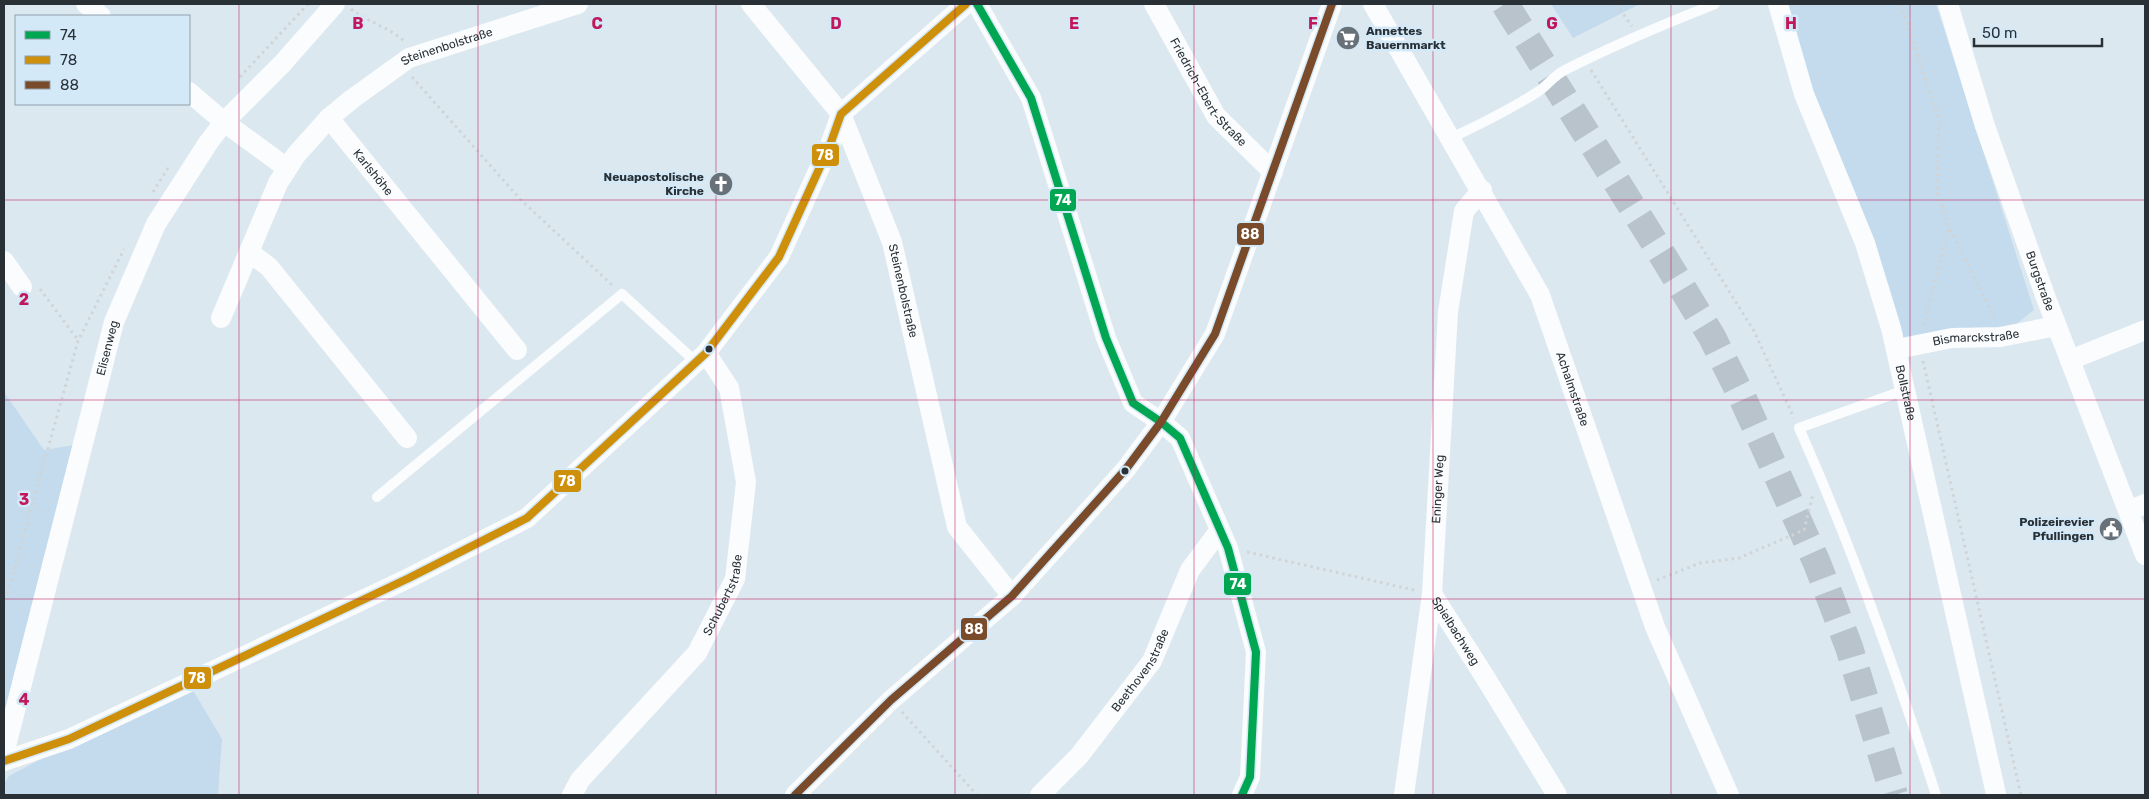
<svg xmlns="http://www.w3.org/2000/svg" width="2149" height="799" font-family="Rubik,sans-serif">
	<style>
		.green { fill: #c3dbed }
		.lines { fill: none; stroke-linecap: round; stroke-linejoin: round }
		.primary-tunnel { stroke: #b8c3cb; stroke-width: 28; stroke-dasharray: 28 14; stroke-linecap: butt }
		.path { stroke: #d0d4d6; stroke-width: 3; stroke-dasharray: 2.5 4; stroke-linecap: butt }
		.service { stroke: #fafcfd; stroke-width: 10 }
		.minor { stroke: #fafcfd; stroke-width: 20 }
		.bus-1-casing { stroke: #d4e9f8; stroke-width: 11 }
		.bus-2-casing { stroke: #d4e9f8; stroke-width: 11 }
		.bus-3-casing { stroke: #d4e9f8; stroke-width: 11 }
		.bus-1 { stroke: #00a651; stroke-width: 8 }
		.bus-2 { stroke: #ce8f0b; stroke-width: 8 }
		.bus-3 { stroke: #7a4b2a; stroke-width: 8 }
		.grid { fill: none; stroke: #c2185b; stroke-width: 1; stroke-opacity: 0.55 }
		.bus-dot { fill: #293137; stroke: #d4e9f8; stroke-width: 2 }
		.labels { text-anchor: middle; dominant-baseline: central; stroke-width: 5; stroke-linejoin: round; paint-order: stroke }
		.poi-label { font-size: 12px; font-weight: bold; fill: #293137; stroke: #d4e9f8; text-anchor: end }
		.street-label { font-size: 12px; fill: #293137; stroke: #d4e9f8 }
		.grid-label { font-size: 16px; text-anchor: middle; font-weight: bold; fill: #c2185b; stroke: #d4e9f8; stroke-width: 5; stroke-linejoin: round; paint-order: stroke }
		.line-badge { stroke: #d4e9f8; stroke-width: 2 }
		.badge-label { font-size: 14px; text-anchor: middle; font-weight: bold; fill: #fff }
	</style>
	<rect width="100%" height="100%" fill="#dce8f0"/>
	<path class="green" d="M1551,4H1640L1573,38Z
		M1778,4H1936L2034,310L2000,337L1897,349Z
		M4,392L44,450L74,445L4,727Z
		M188,682L222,739L218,795H4V784L9,776Z"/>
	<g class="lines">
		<path class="primary-tunnel" d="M1505,4L1663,256L1712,337L1743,399L1817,563L1849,647L1894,795"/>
		<path class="path" d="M1616,4L1632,26
			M1901,4L1939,120L1937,192L1949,227L1995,319
			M351,9C368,23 388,26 405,42
			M1591,70L1754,331L1794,418
			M240,77L308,4
			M412,77L520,199L612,285
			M153,192L168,168
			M40,289L78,340
			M1924,326L1949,227
			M1923,361L2021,795
			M1247,552L1414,590
			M1657,580L1700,563L1739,558L1804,530L1813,494
			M4,606L78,341L124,249
			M902,712L977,795"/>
		<path class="service" d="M1451,138C1481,124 1511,109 1539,91C1548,85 1553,76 1565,70C1614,45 1664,24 1715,4
			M1905,390L1799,428C1852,547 1896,671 1936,795
			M377,497L622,294L697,363"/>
		<g class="minor">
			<path d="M86,4L101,16"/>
			<path id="s1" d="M751,4L841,114L892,242L957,527L1012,596"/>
			<path d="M977,4L1031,98L1106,338L1133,403L1161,422L1180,438L1228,548L1256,652L1250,777L1242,795"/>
			<path id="s2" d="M1154,4L1216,116L1273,172"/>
			<path id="s3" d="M1373,4L1540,295L1655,627L1729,795"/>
			<path id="s4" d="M1778,4L1804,94L1865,243L1891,328L1996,794"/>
			<path id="s5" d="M1948,4L1985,126L2046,298L2145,555"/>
			<path d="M189,92L224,122L287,168"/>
			<path id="s6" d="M329,118L517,350"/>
			<path d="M249,252L269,267L407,438"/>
			<path d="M4,261L22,287"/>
			<path id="s7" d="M221,318L278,183L296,155L329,118L352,99L409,58L578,4"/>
			<path id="s8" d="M1897,349L1952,338L2000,337L2056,326"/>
			<path d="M2070,360L2145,330"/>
			<path d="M2128,511L2145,504"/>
			<path id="s9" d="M1432,594L1485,677L1557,795"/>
			<path id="s10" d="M4,754L114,322L156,224L208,143L224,122L282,64L335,4"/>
			<path d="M4,761L69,739L409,578L527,518L706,353L779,257L830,145L841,114L966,4"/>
			<path id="s11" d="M572,795L580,780L697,653L735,579L746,482L729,388L706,353"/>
			<path d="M795,795L891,700L1012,596L1126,469L1161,422L1215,334L1332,4"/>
			<path id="s12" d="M1040,795L1079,756L1152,661L1190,570L1219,531"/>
			<path id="s13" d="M1404,795L1432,594L1448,312L1464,211L1482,190"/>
		</g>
		<g class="bus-1-casing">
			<path id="bus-1" d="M977,4L1031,98L1106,338L1133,403L1161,422L1180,438L1228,548L1256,652L1250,777L1242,795"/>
		</g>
		<g class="bus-2-casing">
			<path id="bus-2" d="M4,761L69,739L409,578L527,518L706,353L779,257L830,145L841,114L966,4"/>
		</g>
		<g class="bus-3-casing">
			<path id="bus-3" d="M795,795L891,700L1012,596L1126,469L1161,422L1215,334L1332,4"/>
		</g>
		<use href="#bus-1" class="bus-1"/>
		<use href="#bus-2" class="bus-2"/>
		<use href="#bus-3" class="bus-3"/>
	</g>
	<path class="grid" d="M239,4V795M478,4V795M716,4V795M955,4V795M1194,4V795M1433,4V795M1671,4V795M1910,4V795M4,200H2145M4,400H2145M4,599H2145"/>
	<defs>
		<g id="supermarket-disc" transform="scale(1.25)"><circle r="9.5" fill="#687178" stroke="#d4e9f8"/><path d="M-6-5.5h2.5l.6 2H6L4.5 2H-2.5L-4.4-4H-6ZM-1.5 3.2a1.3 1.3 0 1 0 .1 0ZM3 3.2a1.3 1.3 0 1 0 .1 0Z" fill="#fff"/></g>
		<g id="church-disc" transform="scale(1.25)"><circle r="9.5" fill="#687178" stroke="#d4e9f8"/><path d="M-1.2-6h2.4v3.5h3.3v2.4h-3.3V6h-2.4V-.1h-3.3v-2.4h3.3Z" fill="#fff"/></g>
		<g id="civic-disc" transform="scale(1.25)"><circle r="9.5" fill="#687178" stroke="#d4e9f8"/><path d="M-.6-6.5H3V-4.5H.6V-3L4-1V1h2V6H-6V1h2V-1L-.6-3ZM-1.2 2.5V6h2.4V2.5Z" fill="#fff"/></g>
	</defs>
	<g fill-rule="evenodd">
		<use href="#supermarket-disc" x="1348" y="38"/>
		<use href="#church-disc" x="721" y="184"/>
		<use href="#civic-disc" x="2111" y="529"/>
	</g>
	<g class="bus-dot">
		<circle cx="709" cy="349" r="4.5"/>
		<circle cx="1125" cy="471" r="4.5"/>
	</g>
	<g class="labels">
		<g class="poi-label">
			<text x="1366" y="31" text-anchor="start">Annettes<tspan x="1366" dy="14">Bauernmarkt</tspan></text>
			<text x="704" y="177">Neuapostolische<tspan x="704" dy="14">Kirche</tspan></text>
			<text x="2094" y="522">Polizeirevier<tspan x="2094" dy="14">Pfullingen</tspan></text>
		</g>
		<g class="street-label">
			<text stroke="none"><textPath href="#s7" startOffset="369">Steinenbolstraße</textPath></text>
			<text stroke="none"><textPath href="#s2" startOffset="104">Friedrich-Ebert-Straße</textPath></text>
			<text stroke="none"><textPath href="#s6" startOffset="70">Karlshöhe</textPath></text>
			<text stroke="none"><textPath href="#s5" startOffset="292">Burgstraße</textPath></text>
			<text stroke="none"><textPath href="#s1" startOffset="330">Steinenbolstraße</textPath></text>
			<text stroke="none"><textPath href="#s8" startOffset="80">Bismarckstraße</textPath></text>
			<text stroke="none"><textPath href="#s10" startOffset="419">Elisenweg</textPath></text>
			<text stroke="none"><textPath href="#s3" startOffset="435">Achalmstraße</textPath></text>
			<text stroke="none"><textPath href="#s4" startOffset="410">Bollstraße</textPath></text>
			<text stroke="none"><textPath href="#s13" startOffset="308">Eninger Weg</textPath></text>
			<text stroke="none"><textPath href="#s11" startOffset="254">Schubertstraße</textPath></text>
			<text stroke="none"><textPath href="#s9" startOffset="44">Spielbachweg</textPath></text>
			<text stroke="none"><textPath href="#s12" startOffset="161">Beethovenstraße</textPath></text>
		</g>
	</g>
	<g class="grid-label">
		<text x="358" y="29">B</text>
		<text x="597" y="29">C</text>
		<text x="836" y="29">D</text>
		<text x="1074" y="29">E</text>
		<text x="1313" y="29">F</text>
		<text x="1552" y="29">G</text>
		<text x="1791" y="29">H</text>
		<text x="24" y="305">2</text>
		<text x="24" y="505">3</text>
		<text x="24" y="705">4</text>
	</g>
	<g class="line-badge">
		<rect x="811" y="143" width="29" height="24" rx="5" fill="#ce8f0b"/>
		<rect x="1049" y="188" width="28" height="24" rx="5" fill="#00a651"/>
		<rect x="1236" y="222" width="29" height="24" rx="5" fill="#7a4b2a"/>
		<rect x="553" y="469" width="29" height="24" rx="5" fill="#ce8f0b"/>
		<rect x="1223" y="572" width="29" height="24" rx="5" fill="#00a651"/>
		<rect x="960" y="617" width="28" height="24" rx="5" fill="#7a4b2a"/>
		<rect x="183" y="666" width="29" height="24" rx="5" fill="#ce8f0b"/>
	</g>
	<g class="badge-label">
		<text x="825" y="160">78</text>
		<text x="1063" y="205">74</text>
		<text x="1250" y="239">88</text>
		<text x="567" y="486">78</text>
		<text x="1238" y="589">74</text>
		<text x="974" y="634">88</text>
		<text x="197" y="683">78</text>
	</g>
	<rect width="2149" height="799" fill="none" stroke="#293137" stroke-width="10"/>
	<rect x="15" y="15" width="175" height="90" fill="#d4e9f8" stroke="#909fab"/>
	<rect x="25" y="31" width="25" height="8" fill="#00a651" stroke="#909fab"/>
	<text x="60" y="40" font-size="15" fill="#293137">74</text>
	<rect x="25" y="56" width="25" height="8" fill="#ce8f0b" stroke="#909fab"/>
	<text x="60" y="65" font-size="15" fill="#293137">78</text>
	<rect x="25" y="81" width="25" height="8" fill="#7a4b2a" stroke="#909fab"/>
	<text x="60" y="90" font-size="15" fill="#293137">88</text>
	<path d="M1974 38v8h128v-8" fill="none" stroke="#293137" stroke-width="2.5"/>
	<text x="1982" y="38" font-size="15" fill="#293137" stroke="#d4e9f8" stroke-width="4" paint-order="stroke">50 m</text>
</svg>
